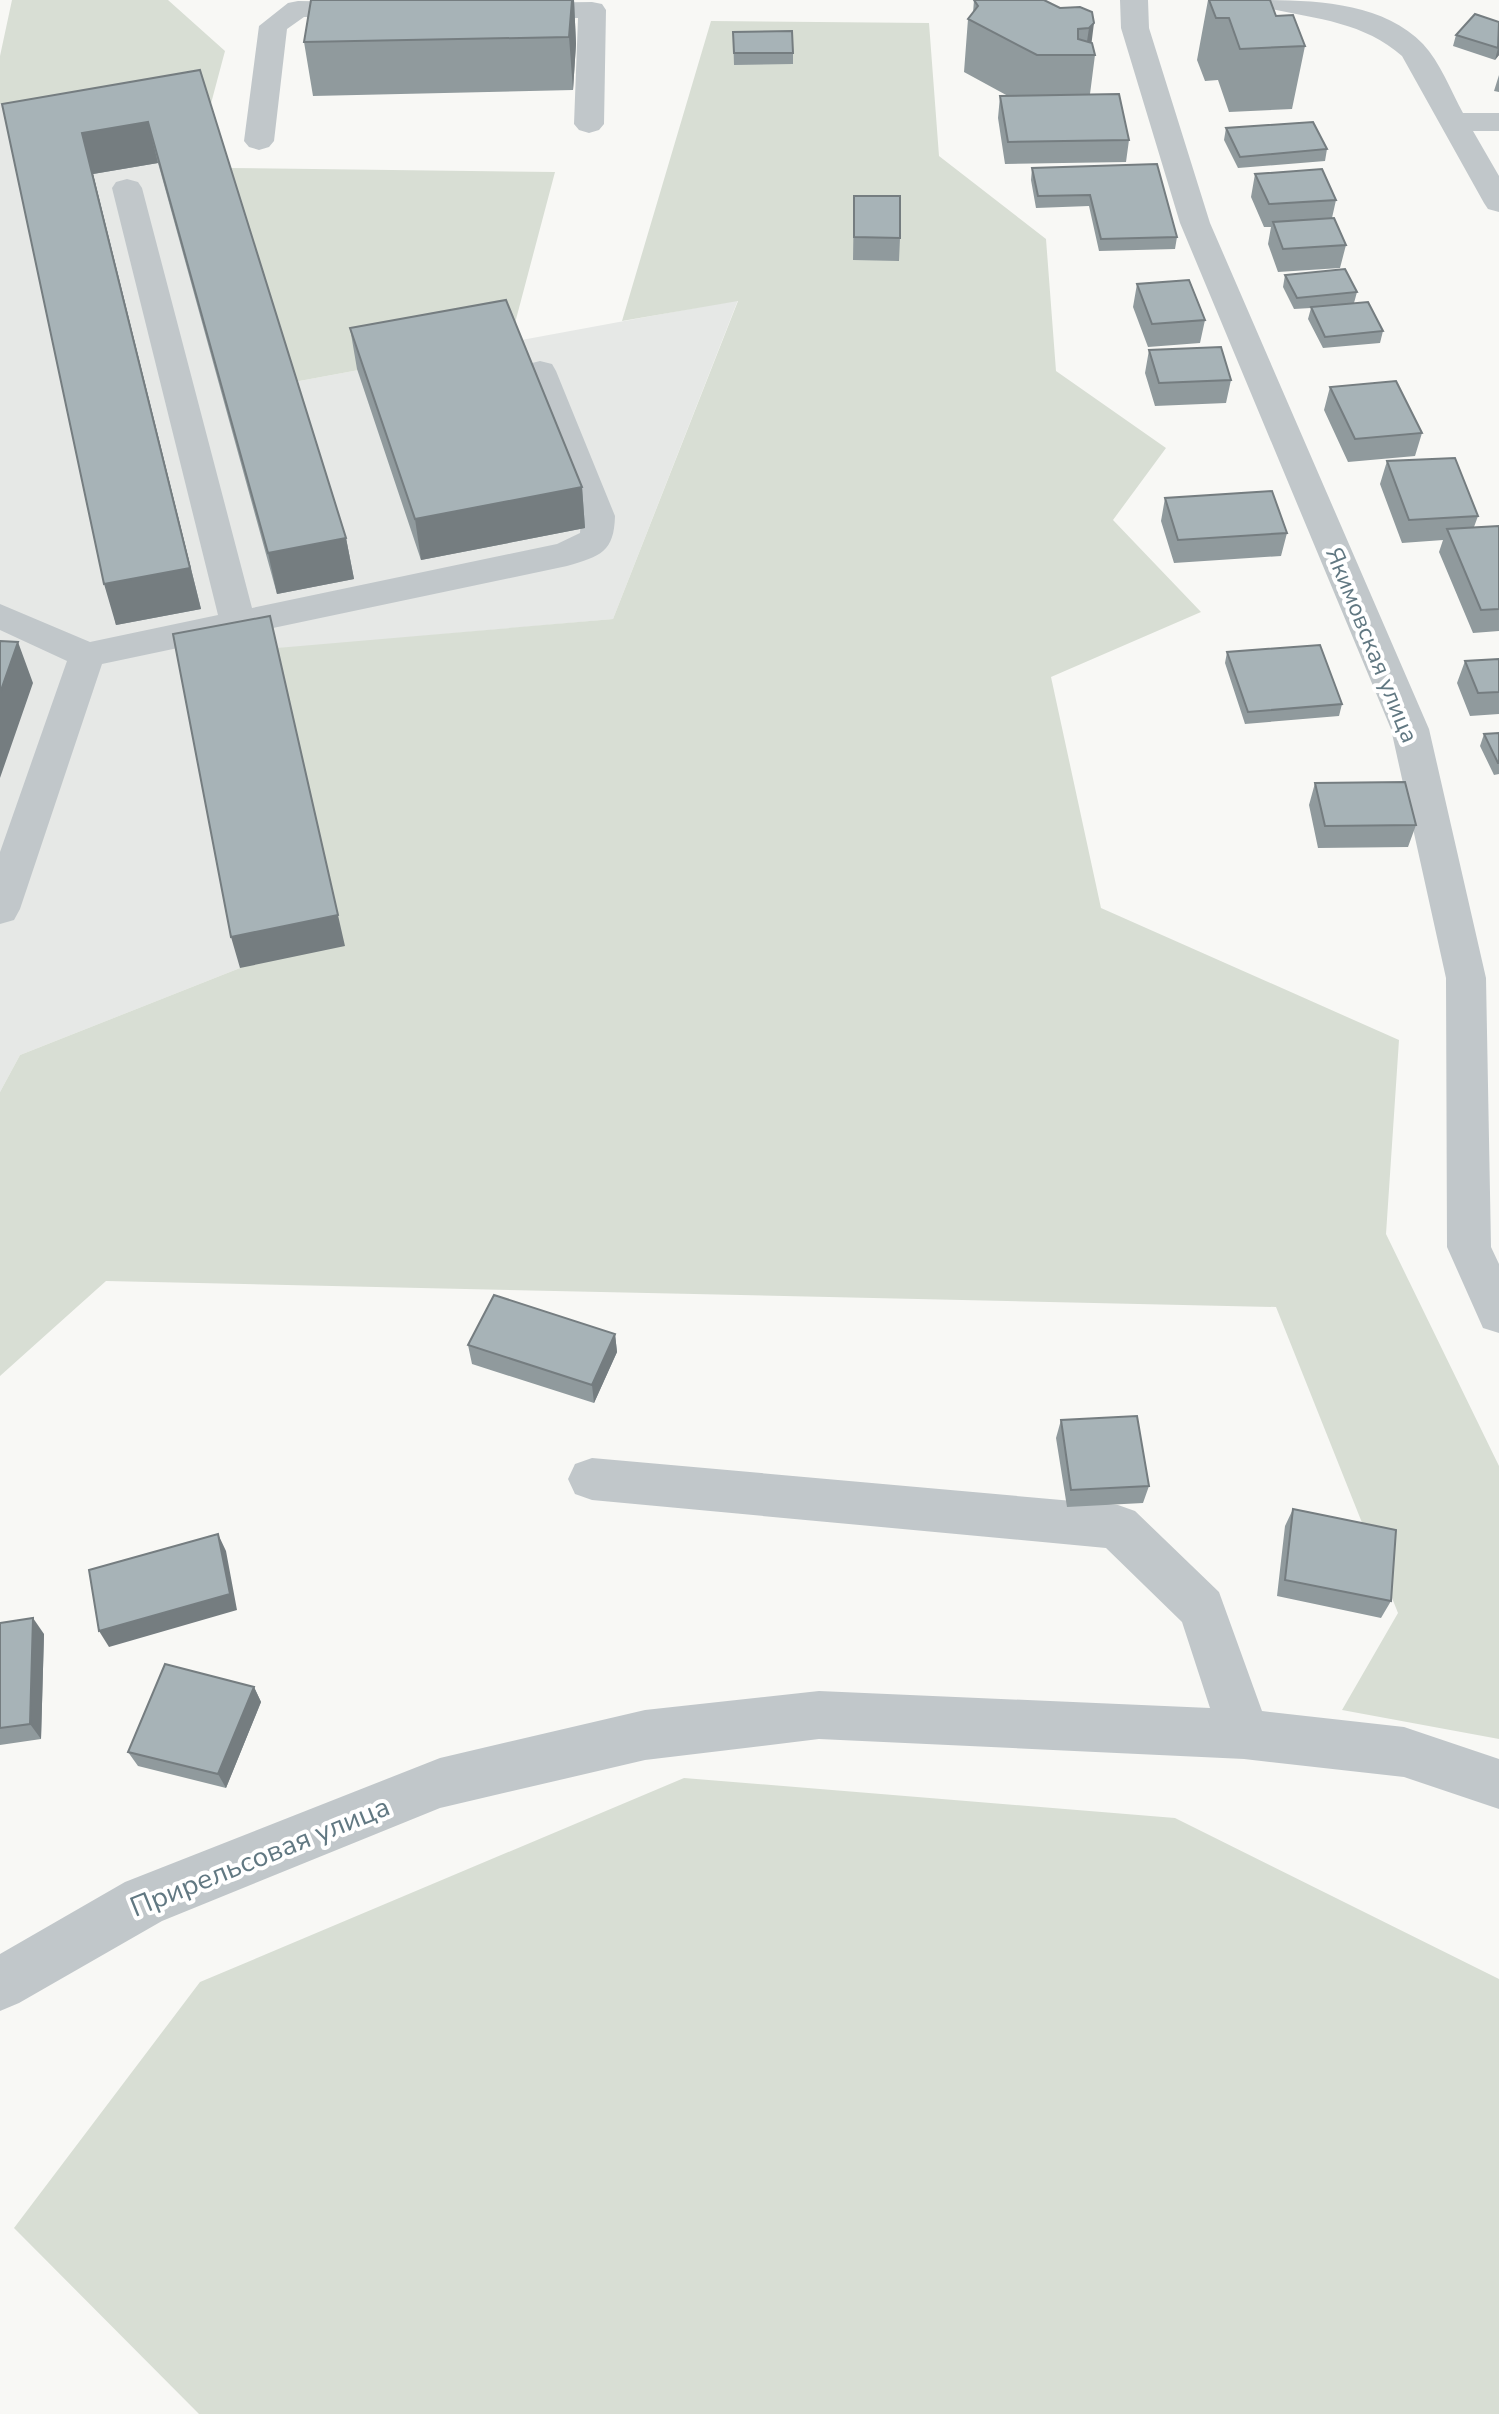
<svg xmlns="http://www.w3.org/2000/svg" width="1499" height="2414" font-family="'Nunito Sans',sans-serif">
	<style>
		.built { fill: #e6e8e6 }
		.green { fill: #d8ded4 }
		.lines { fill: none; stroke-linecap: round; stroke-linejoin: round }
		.minor { fill: #c1c7ca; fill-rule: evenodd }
		.wall { fill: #909a9d }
		.shaded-wall { fill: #757d80 }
		.building { fill: #a7b3b7; stroke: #757d80; stroke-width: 2 }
		.labels { text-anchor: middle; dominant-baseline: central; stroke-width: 8; stroke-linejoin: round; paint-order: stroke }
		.street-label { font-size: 24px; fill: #617882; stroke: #fff }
		.near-street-label { font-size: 28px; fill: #617882; stroke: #fff }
	</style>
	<rect width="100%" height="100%" fill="#f8f8f5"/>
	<path class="built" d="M83,97L209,111L294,382L738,300L613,619L278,649L345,946L240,968L20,1055L0,1092V104Z"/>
	<path class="green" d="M12,0H168L225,51L209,111L83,97L0,104V56Z
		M711,21L929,23L939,156L1046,239L1056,371L1166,448L1113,520L1201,612L1051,677L1101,908L1399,1040L1386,1234L1499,1466V1739L1342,1710L1398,1613L1276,1307L106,1281L0,1376V1092L20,1055L240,968L277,648L613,619L738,301L622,321Z
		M227,168L555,172L510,342L294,382Z
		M684,1778L1175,1818L1499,1979V2414H199L14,2228L200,1982Z"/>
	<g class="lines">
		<path class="minor" d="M1120,0H1148L1149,28L1210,223L1429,729L1486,978L1491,1247L1499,1264V1333L1483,1328L1447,1247L1446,978L1391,729L1180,223L1121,28Z
			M1254,0C1309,0 1382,1 1423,44C1440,62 1451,91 1463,113H1499V131H1473L1499,176V212L1488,209L1484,203L1402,56C1362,20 1308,18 1258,6Z
			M298,1L370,2L380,4L384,10L380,16L370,18L304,17L287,29L274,141L269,147L259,150L249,147L244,141L259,26L288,3Z
			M592,2L602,4L606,10L604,124L599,130L589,133L579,130L574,124L578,18L515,19L505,17L501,11L505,5L515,3Z
			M127,179L138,182L142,188L252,608L557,544L580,533L581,516L524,371L528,364L540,361L552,364L556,371L615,516C614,552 601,556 567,566L102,664L20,909L14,920L0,924V852L67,661L0,630V604L90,642L218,615L112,188L116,182Z
			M592,1458L1118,1505L1135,1511L1219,1592L1262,1711L1404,1727L1499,1759V1809L1404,1777L1244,1759L819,1739L645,1760L440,1808L162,1921L19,2003L0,2011V1954L125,1882L440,1758L645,1710L819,1691L1210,1708L1182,1622L1106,1548L592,1500L575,1494L568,1479L575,1464Z"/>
	</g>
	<path class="wall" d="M311,0H574L576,44L573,90L313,96L304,42Z
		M974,0L1060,8L1092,12L1091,43L1095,55L1090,94L1129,140L1126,162L1005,164L998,118L1000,96H1008L964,72L968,19L973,13Z
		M1208,0H1270L1276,16L1305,46L1292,109L1229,112L1218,80L1205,81L1197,60Z
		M1499,22V55L1495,60L1453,46L1456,35Z
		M733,32L793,53V64L734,65Z
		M200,70L346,538L354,579L277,594L158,163L93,174L201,609L116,625L2,104Z
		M1499,75V92L1494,91Z
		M1226,128L1327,149L1325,161L1238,168L1224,140Z
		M1157,164L1177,237L1175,249L1099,251L1089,206L1036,208L1031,180L1032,168Z
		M1255,174L1336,200L1332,218L1346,245L1340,268L1278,272L1268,244L1271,227H1264L1251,197Z
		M854,196L900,238L899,261L853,260Z
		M1285,275L1357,292L1354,303L1383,331L1380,343L1323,348L1308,319L1311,308L1294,309L1283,287Z
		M1137,284L1205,320L1200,343L1148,347L1133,307Z
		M350,328L582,487L585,528L421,560L357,369Z
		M1149,350L1231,380L1226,403L1155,406L1145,373Z
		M1330,387L1422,433L1415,456L1348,462L1324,410Z
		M1387,461L1478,516L1474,527L1499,526V631L1473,633L1439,552L1443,540L1402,543L1380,484Z
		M1165,498L1287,533L1281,556L1174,563L1161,521Z
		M1227,652L1342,704L1339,716L1245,724L1225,663Z
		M1499,659V714L1470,716L1457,683L1465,661Z
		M1499,733V774L1494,775L1480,746L1484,734Z
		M1315,783L1416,825L1408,847L1318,848L1309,805Z
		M615,1334L617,1352L594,1403L472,1364L468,1345Z
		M1061,1420L1149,1486L1143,1503L1067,1507L1056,1438Z
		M1293,1509L1391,1601L1381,1618L1277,1596L1285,1526Z
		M0,1623L44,1634L41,1739L0,1745Z
		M254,1687L261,1702L226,1788L138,1766L128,1752Z"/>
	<path class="shaded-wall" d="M572,0H574L576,44L573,90L569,37Z
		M1094,23L1090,55H1085L1089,28Z
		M1499,47V55L1495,60L1498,48Z
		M148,122L158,163L93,174L201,609L116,625L104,584L82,133Z
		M582,487L585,528L421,560L415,519Z
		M346,538L354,579L277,594L268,553Z
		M270,616L345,946L240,968L231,937Z
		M18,642L33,683L0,778V693Z
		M615,1334L617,1352L594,1403L592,1385Z
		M218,1534L226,1551L237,1610L109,1647L99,1631Z
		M33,1618L44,1634L41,1739L30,1724Z
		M254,1687L261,1702L226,1788L218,1774Z"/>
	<path class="building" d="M311,0H572L569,37L304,42Z
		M974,0H1044L1060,8L1080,7L1092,12L1094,23L1089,28L1078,29V39L1092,43L1095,55H1037L968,19L978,6Z
		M1209,0H1270L1276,16L1293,15L1305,46L1240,49L1229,18H1216Z
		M1475,14L1499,22L1498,48L1456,35Z
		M792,31L793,53H734L733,32Z
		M200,70L346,538L268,553L148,122L82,133L190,568L104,584L2,104Z
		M1119,94L1129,140L1008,142L1000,96Z
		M1313,122L1327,149L1240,157L1226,128Z
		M1157,164L1177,237L1101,239L1090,195L1038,196L1032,168Z
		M1322,169L1336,200L1269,204L1255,174Z
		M854,196H900V238L854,237Z
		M1334,218L1346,245L1283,249L1273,222Z
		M1345,269L1357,292L1297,298L1285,275Z
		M1189,280L1205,320L1152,324L1137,284Z
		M506,300L582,487L415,519L350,328Z
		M1368,302L1383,331L1325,337L1311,307Z
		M1221,347L1231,380L1159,383L1149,350Z
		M1396,381L1422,433L1355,439L1330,387Z
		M1455,458L1478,516L1409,520L1387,461Z
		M1272,491L1287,533L1178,540L1165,498Z
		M1499,526V609L1481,610L1447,529Z
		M270,616L338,915L231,937L173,634Z
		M0,641L18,642L0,693Z
		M1320,645L1342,704L1248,712L1227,652Z
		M1499,659V692L1478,693L1465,661Z
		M1499,733V763H1498L1484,734Z
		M1405,782L1416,825L1325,826L1315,783Z
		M494,1295L615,1334L592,1385L468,1345Z
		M1137,1416L1149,1486L1071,1490L1061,1420Z
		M1293,1509L1396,1530L1391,1601L1285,1580Z
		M218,1534L230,1594L99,1631L89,1570Z
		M33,1618L30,1724L0,1728V1623Z
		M165,1664L254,1687L218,1774L128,1752Z"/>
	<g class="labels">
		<g class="street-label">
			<text transform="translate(1372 645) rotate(68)">Якимовская улица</text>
		</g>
		<g class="near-street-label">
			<text transform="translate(260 1857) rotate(-22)">Прирельсовая улица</text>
		</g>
	</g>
</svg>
